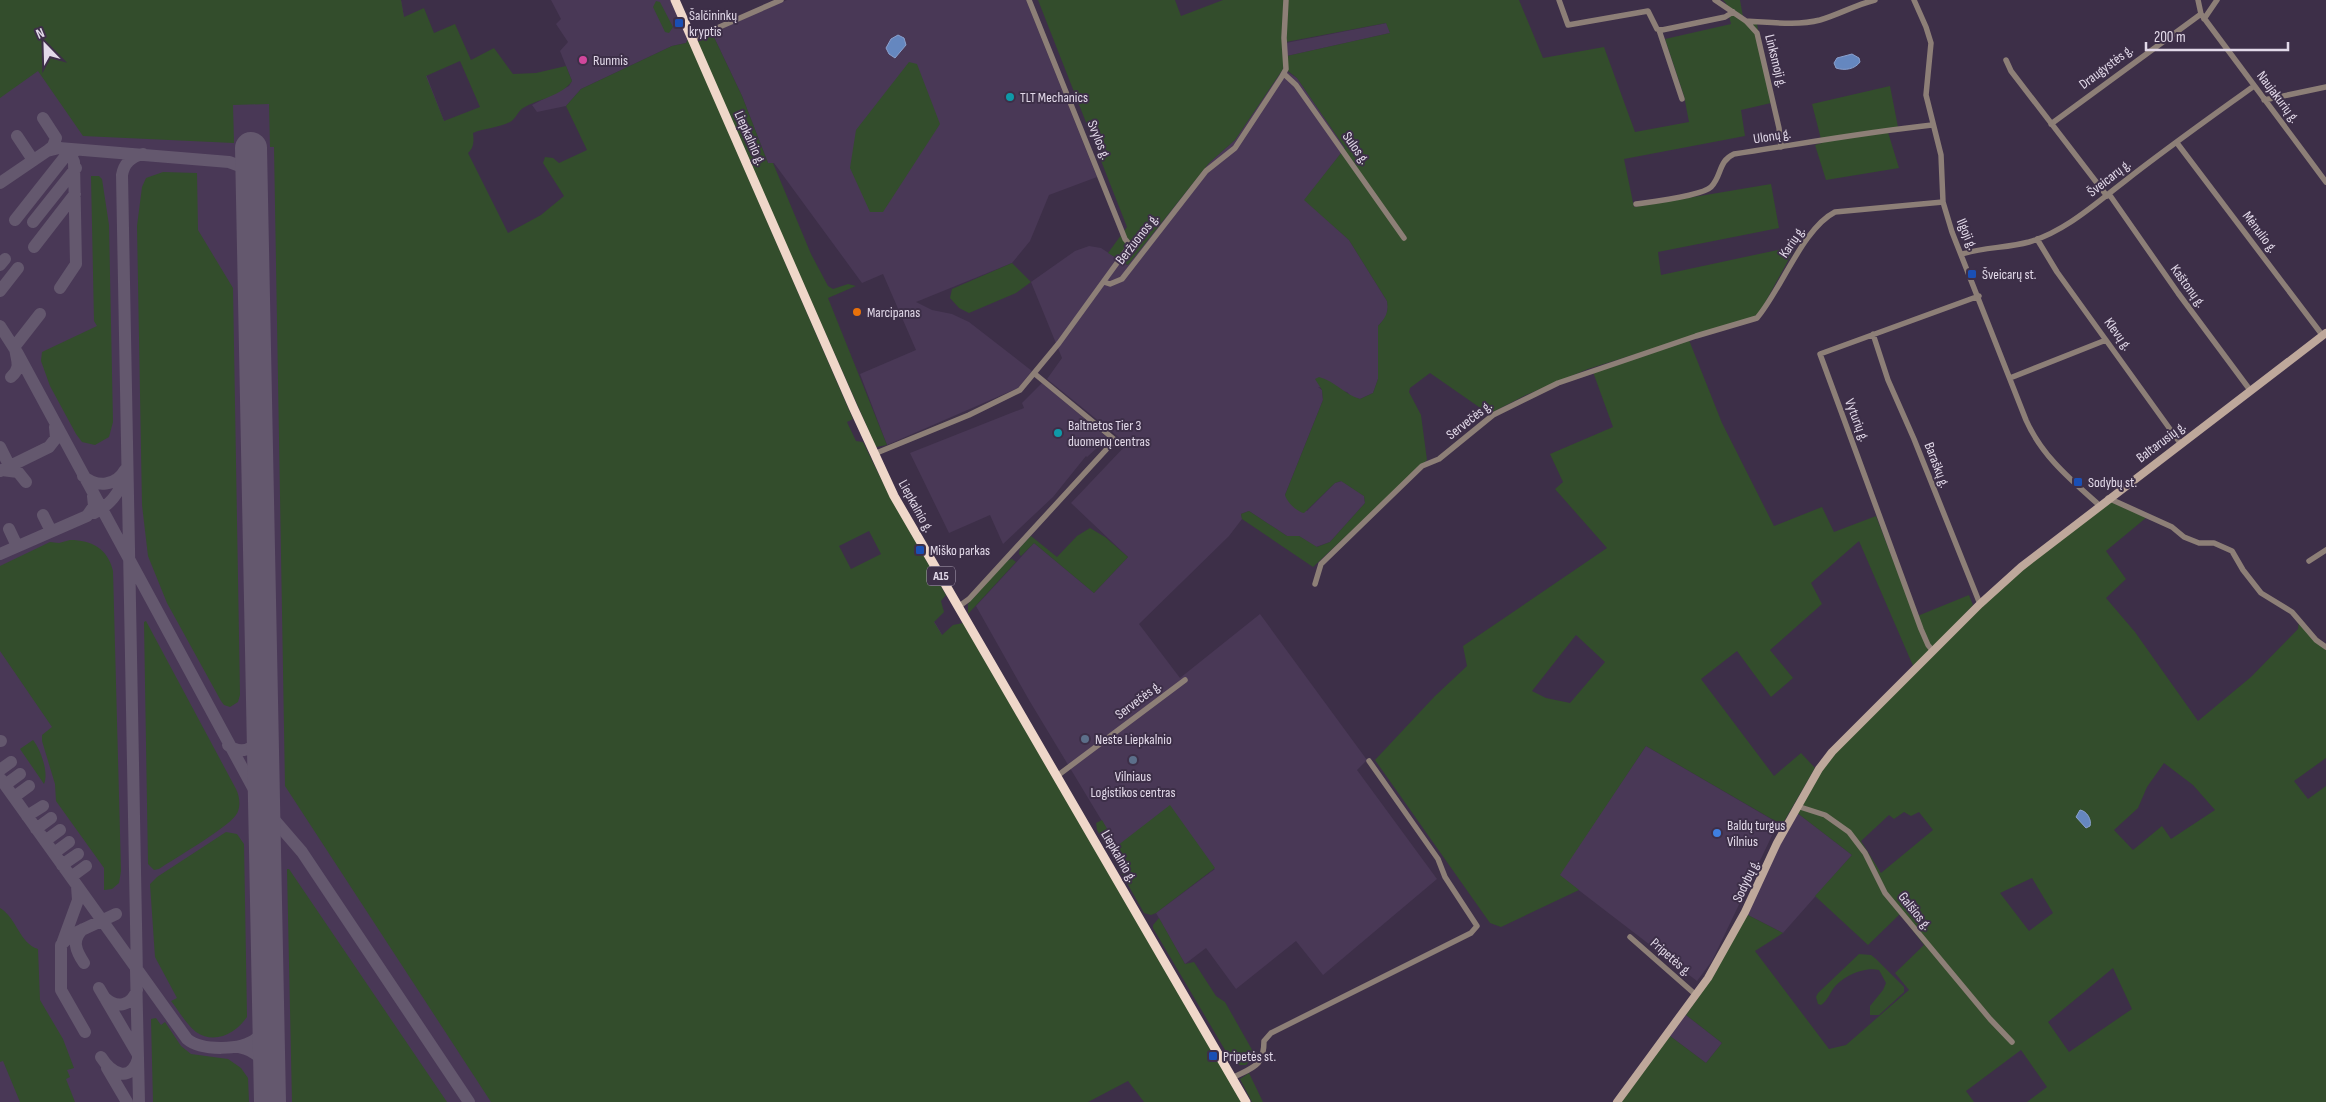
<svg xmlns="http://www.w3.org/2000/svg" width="2326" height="1102" font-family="'Sofia Sans Condensed',sans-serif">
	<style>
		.built { fill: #493856 }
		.green { fill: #334d2c; fill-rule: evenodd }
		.water { fill: #6587bf; stroke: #8aa0cc }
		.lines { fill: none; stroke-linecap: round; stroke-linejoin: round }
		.taxiway { stroke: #64586e; stroke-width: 12 }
		.runway { stroke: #64586e; stroke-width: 32 }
		.minor { stroke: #8d7f77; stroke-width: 5.5 }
		.secondary { stroke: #bea89b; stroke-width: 8 }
		.trunk { stroke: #efd7c9; stroke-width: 9 }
		.transit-dot { fill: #1a4fb4; stroke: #3d2f48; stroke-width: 2 }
		.hotel-dot { fill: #d1479c; stroke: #3d2f48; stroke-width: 2 }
		.culture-dot { fill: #0f9aa8; stroke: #3d2f48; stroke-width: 2 }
		.food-dot { fill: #e8710a; stroke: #3d2f48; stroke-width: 2 }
		.service-dot { fill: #5c6f8a; stroke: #3d2f48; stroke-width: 2 }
		.shop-dot { fill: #3f7fe0; stroke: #3d2f48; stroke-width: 2 }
		.labels { text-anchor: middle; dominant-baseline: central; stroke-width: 4; stroke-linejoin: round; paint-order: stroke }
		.shield { fill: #3d2f48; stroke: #b0a6b9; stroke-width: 1 }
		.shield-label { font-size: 12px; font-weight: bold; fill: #e2d9e9 }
		.poi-label { font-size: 14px; fill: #e2d9e9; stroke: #3d2f48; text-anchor: start }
		.street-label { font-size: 14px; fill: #e2d9e9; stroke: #3d2f48 }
	</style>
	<rect width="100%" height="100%" fill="#3d2f48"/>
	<path class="built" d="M8,0H401L404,17L444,121L474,212L841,579L893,552L944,638L789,1102H0V4Z
		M551,0H671L688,39L686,43L672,46L581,89L566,106L537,112L532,105L569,86L572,81L560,51L568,42L556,24L561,19Z
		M787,0H1026L1097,177L1049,195L1030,241L1012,263L916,302L932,310L952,314L969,322L1032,371L1018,388L887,445L860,374L916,350L883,274L862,283L774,163H768L742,96L712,33Z
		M1387,23L1390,33L1287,56L1286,43Z
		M1283,69L1297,78L1345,148L1305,200L1349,240L1387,301L1388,307L1386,317L1378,326V379L1373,393L1360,399L1352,397L1347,392L1318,387L1322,390L1323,400L1285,495L1307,511L1335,483L1342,481L1364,496L1365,503L1330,542L1316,547L1299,536H1287L1249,511L1241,514L1242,519L1229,536L1139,624L1180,678L1260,614L1367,760L1357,770L1437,879L1323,975L1296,941L1236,989L1206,948L1185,964L1156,913L1215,869L1117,846L1029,700L976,606L1034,543L1094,593L1128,557L1071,503L1127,444L1047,379L1062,358L1031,282L1075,251L1089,246L1101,248L1127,265L1209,163L1235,140Z
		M1042,383L1108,438L1087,457L1086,456L1053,497L1003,544L990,515L949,533L910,453L1024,408L1022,403Z
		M1646,746L1778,823L1712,961L1697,981L1559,875Z
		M1796,812L1852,855L1783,933L1746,914Z
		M1686,1015L1722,1043L1706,1063L1670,1036Z"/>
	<path class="green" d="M0,0H401L404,17L424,8L434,33L455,24L471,60L494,48L513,74L536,73L566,66L572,81C562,96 538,99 523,108C517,112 516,119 510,122C498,128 484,128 473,133C474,140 474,148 468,153L508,233L541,215L564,196L543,163L545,157L553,158L559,163L587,150L566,106L581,89L672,46L686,43L688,39L853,419L847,422L856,441L863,442L889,495L946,595L941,601L944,612L934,622L942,635L953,625L963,623L1242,1102H1144L1128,1081L1088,1102H491L285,786L274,147H270L269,104L233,105L234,143L83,136L38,71L0,98ZM460,61L480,107L444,121L426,76ZM869,531L881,554L851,569L839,546Z
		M1038,0H1175L1181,16L1223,0H1285L1283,69L1235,140L1209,163L1128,265L1108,253L1127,227Z
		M1288,0H1519L1543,58L1604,47L1635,132L1689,122L1684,96L1665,39L1731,24L1726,3L1723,0H1740L1744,22L1757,24L1771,103L1741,110L1745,136L1624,159L1634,207L1771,184L1779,228L1658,252L1661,275L1796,246L1761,310L1754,317L1588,369L1526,395L1489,414L1430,373L1410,388L1409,392L1421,415L1427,460L1313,567L1242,519L1241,514L1249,511L1287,536H1299L1317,547L1330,542L1365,503L1364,496L1341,481L1335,483L1304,513C1297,512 1287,502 1285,495L1323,400L1322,390L1315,379L1319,377C1335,381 1345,395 1360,399L1373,393L1378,379V326C1385,318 1389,313 1387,301L1349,240L1304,200L1345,148L1297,78L1288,71L1287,56L1390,33L1386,23L1286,42Z
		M656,1L660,2L673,27L669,33L665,32L653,7Z
		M712,33L742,96L768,163H773L811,254L828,286L833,289L848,284L856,286L828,298L887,445L876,447L697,44L701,37Z
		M909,62L917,64L940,124L883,212H870L850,168L856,130Z
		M1890,86L1898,127L1887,129L1899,168L1826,180L1815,145L1822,143L1812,104Z
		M163,172L197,173L198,230L233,288L240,695L238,702L230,707L224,705L221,701L167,603L148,556L142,505L137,226L142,187L146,178Z
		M91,176H99L102,179L109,225L113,422L109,437L95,445L82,442L76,434L50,386L41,361L42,352L97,326L94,321Z
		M1012,263L1031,282L1016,293L969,313L959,308L950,298L952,289Z
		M1689,340L1722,423L1774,526L1822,507L1834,532L1876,516L1915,617L1969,595L1973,605L1914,668L1859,541L1811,583L1822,604L1770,650L1793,678L1771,697L1737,651L1701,679L1774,776L1801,753L1815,768L1782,825L1646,746L1560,875L1579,890L1501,927L1490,923L1375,760L1435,696L1467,666L1463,646L1607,548L1555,489L1563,482L1550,454L1613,427L1593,372ZM1576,635L1605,662L1570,703L1546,698L1532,691Z
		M2110,501L2147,517L2106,551L2126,579L2106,598L2135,632L2198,721L2251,677L2298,629L2299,621L2326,649V758L2294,781L2308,799L2326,786V1102H2027L2047,1087L2021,1050L1966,1091L1974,1102H1621L1670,1036L1706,1063L1722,1043L1686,1015L1714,975L1746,914L1783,933L1755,951L1829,1049L1846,1045L1909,990L1895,973L1924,945L1900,914L1868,945L1815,896L1852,855L1796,812L1824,766L1838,749L1987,601L2014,576ZM2164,763L2193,785L2215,810L2171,839L2162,826L2133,850L2114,830L2138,808L2147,787ZM1904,812L1911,816L1919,812L1933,830L1881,873L1861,841L1889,815L1894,819ZM2032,878L2053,913L2029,931L2000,893ZM2113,968L2132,1009L2069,1052L2048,1022Z
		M1090,528L1105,537L1128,557L1094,593L1034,543L1021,556L1019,554L1020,547L1031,536L1057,557L1077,536Z
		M70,540C92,540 108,549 113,571L121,871L119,883L112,889L104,890V868L56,801L55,784L42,741V735L52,727L0,651V566L50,542L59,543Z
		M1012,559L1016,562L968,614V604L1006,561Z
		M146,621L236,789C240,797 241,808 236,815C226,829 175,858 159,869L154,870L148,864L144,622Z
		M33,740C41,750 49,773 44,784L20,749Z
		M1170,805L1215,868L1156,913L1151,915L1144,913L1097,830L1096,823L1102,820L1117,846Z
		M226,832L237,834L244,844L247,1017C236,1033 215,1045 196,1032C186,1024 179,1011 171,1001L177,998L155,957L150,884L157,877Z
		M287,869H289L447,1102H292Z
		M0,908C17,918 19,943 38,949L40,1000L63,1039L74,1068L67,1070L70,1077L66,1079L75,1102H20L3,1061L0,1062Z
		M1159,918L1185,964L1194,962L1216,996L1225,1002L1255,1055L1246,1065H1237L1228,1055L1153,928V925Z
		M1859,954L1871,955L1876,959L1904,987V992L1879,1015H1870V1006L1883,990L1886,983L1879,970C1864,966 1841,977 1833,989C1829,995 1827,1001 1821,1005L1818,1004L1816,997L1818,993Z
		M156,1018L161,1025L165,1022L181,1046L191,1054L228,1059L241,1068L248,1078L249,1102H153L151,1019Z
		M1249,1073L1263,1102H1252L1240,1079Z"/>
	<path class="water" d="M898,35L904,38L906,45L895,58L889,54L886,48L891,39Z
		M1852,54L1859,58L1860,62C1855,69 1845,71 1836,68L1834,63L1837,58Z
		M2080,810C2087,811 2092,820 2090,826L2086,828L2076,817Z"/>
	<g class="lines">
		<path class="taxiway" d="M43,118L56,138L53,146L47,151
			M17,136L33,160
			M0,183L47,151L59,148L229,162L240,166L252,182
			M15,220L64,158L77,150
			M33,222L76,168
			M34,247L75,194
			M0,265L5,259
			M60,288L76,264L74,162L70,153L61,148
			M0,291L18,268
			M0,326L18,354L264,808L302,852L469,1102
			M11,377C23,367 15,358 15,346L40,314
			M0,447L10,467
			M2,470L18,472L26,482
			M0,471L49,447L56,438L55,427
			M83,476C97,488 116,486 125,470
			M94,513C109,506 120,492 125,476
			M43,515L51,531
			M9,529L17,546
			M0,554L87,516L94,506L93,496
			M0,741H1
			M228,745C244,758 261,745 263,727
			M0,770L11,762
			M0,778L187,1039C201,1051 242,1051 257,1038C263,1033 266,1026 268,1018
			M5,785L20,774
			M14,797L29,786
			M27,816L43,806
			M36,829L51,818
			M45,841L60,830
			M54,853L69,842
			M62,865L78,854
			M71,877L86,866
			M83,929C71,940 76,951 84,963
			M63,941L78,900L77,886
			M136,970L139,1102
			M137,977L122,175C124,163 131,157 143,154
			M99,988L137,1053
			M105,998C117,1009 131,1006 137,990
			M85,1032L61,990V945L71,935L116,914
			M239,1047C256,1050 266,1061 269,1078
			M101,1057C111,1073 130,1084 138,1059
			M107,1068L127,1102"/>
		<path class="runway" d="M251,148L270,1102"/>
		<path class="minor" d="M1559,0L1568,25L1648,11L1657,29L1662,30L1725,17L1733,12
			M1715,0L1746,21L1757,33L1779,128L1781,147
			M1914,0L1926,27L1931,43L1926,95L1941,155L1943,202L1952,232L2026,420C2042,456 2070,479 2099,505
			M2198,0L2201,14L2326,182
			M2204,19L2217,0
			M1746,21C1770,22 1796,26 1820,20C1840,14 1855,5 1875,0
			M1659,30L1682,99
			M692,39L781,0
			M2006,60L2011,71L2107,196
			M1284,74L1296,85L1404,238
			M2264,100L2326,87
			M2051,124L2201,14
			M2177,143L2323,336
			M2109,194L2178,293L2250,390
			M1636,204C1650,202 1702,196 1711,187C1722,176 1718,161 1734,154C1800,144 1866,132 1932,125
			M2037,239L2057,272L2180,443
			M1962,254C1984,247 2007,248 2029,242C2066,231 2096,203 2125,181C2167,148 2211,117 2254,86
			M1104,282L1110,284L1122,279L1206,171L1235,148L1281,78L1286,69L1284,38L1286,0
			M1873,334L1888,380L1914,439L1980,604
			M2010,378L2106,340
			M874,454L969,415L1020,390L1059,343L1130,245L1125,239L1029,0
			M2108,498L2172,527L2184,537L2199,543H2214L2232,551L2243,570L2261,593L2292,612L2316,640L2326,647
			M2309,561L2326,550
			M1315,584L1321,564L1422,466L1439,459L1493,415L1558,383L1696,336L1757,318C1781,290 1803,228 1835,212L1943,202
			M958,607L969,599L1115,440L1035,374
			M1933,651L1928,645L1921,629L1820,354L1979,296
			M1057,776L1185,680
			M1797,806L1825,815L1849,832L1865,853L1885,893L1990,1019L2012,1042
			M1630,937L1696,995
			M1232,1078C1253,1067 1264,1067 1264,1041L1271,1033L1471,933L1477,926L1445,877L1438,859L1369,761"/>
		<path class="secondary" d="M1617,1102L1708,978L1745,912L1777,843L1819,769L1832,752L1980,604L2021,567L2326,333"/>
		<path class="trunk" d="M675,0L853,407L894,496L1246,1102"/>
	</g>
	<g class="transit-dot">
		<rect x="674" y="18" width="10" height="10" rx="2.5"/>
		<rect x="1967" y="269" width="10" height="10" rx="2.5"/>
		<rect x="2073" y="477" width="10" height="10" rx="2.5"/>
		<rect x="915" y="545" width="10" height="10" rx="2.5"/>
		<rect x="1208" y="1051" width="10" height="10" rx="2.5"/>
	</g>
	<circle class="hotel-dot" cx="583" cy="60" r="5"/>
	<g class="culture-dot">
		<circle cx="1010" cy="97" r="5"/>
		<circle cx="1058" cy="433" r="5"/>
	</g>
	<circle class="food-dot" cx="857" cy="312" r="5"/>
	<g class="service-dot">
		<circle cx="1085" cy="739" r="5"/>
		<circle cx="1133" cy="760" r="5"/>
	</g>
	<circle class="shop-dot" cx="1717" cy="833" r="5"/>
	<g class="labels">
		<rect class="shield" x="927" y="566.5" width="28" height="19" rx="4"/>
		<g class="shield-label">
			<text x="941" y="576">A15</text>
		</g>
		<g class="poi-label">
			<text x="689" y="15">Šalčininkų<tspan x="689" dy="16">kryptis</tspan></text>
			<text x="593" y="60">Runmis</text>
			<text x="1020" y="97">TLT Mechanics</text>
			<text x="1982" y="274">Šveicarų st.</text>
			<text x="867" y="312">Marcipanas</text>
			<text x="1068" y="425">Baltnetos Tier 3<tspan x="1068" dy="16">duomenų centras</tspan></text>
			<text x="2088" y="482">Sodybų st.</text>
			<text x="930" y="550">Miško parkas</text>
			<text x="1095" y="739">Neste Liepkalnio</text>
			<text x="1133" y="776" text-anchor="middle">Vilniaus<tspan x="1133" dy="16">Logistikos centras</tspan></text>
			<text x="1727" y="825">Baldų turgus<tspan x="1727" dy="16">Vilnius</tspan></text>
			<text x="1223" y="1056">Pripetės st.</text>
		</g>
		<g class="street-label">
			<text transform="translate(1776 61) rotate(76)">Linksmoji g.</text>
			<text transform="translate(2106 67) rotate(-37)">Draugystės g.</text>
			<text transform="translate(2278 97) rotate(53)">Naujakurių g.</text>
			<text transform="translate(1772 136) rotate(-9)">Ulonų g.</text>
			<text transform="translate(750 138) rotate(66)">Liepkalnio g.</text>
			<text transform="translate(1099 140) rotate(68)">Svylos g.</text>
			<text transform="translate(1356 148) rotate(55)">Sulos g.</text>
			<text transform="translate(2109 178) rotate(-38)">Šveicarų g.</text>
			<text transform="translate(2260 232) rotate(53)">Mėnulio g.</text>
			<text transform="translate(1967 234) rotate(67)">Ilgoji g.</text>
			<text transform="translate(1137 239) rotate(-52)">Beržuonos g.</text>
			<text transform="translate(1792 242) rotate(-56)">Karių g.</text>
			<text transform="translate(2188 286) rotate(54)">Kaštonų g.</text>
			<text transform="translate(2118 334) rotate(54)">Klevų g.</text>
			<text transform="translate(1469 420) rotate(-38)">Servečės g.</text>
			<text transform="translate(1857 420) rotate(69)">Vyturių g.</text>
			<text transform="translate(2161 442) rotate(-37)">Baltarusių g.</text>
			<text transform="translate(1937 465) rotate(69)">Baraškų g.</text>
			<text transform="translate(916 506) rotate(61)">Liepkalnio g.</text>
			<text transform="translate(1138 700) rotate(-37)">Servečės g.</text>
			<text transform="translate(1119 856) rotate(60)">Liepkalnio g.</text>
			<text transform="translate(1746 881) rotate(-65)">Sodybų g.</text>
			<text transform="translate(1915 911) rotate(51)">Galšios g.</text>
			<text transform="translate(1671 957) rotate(41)">Pripetės g.</text>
		</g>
	</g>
	<g transform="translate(45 45) rotate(337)" stroke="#3d2f48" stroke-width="4" paint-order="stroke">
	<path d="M0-4L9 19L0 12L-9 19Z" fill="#e2d9e9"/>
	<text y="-8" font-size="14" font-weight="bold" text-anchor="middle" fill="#e2d9e9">N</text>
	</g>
	<path d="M2146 42v8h142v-8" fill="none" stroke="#e2d9e9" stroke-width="2.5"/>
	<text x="2154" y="42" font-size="15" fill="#e2d9e9" stroke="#3d2f48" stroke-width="4" paint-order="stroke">200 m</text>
</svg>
